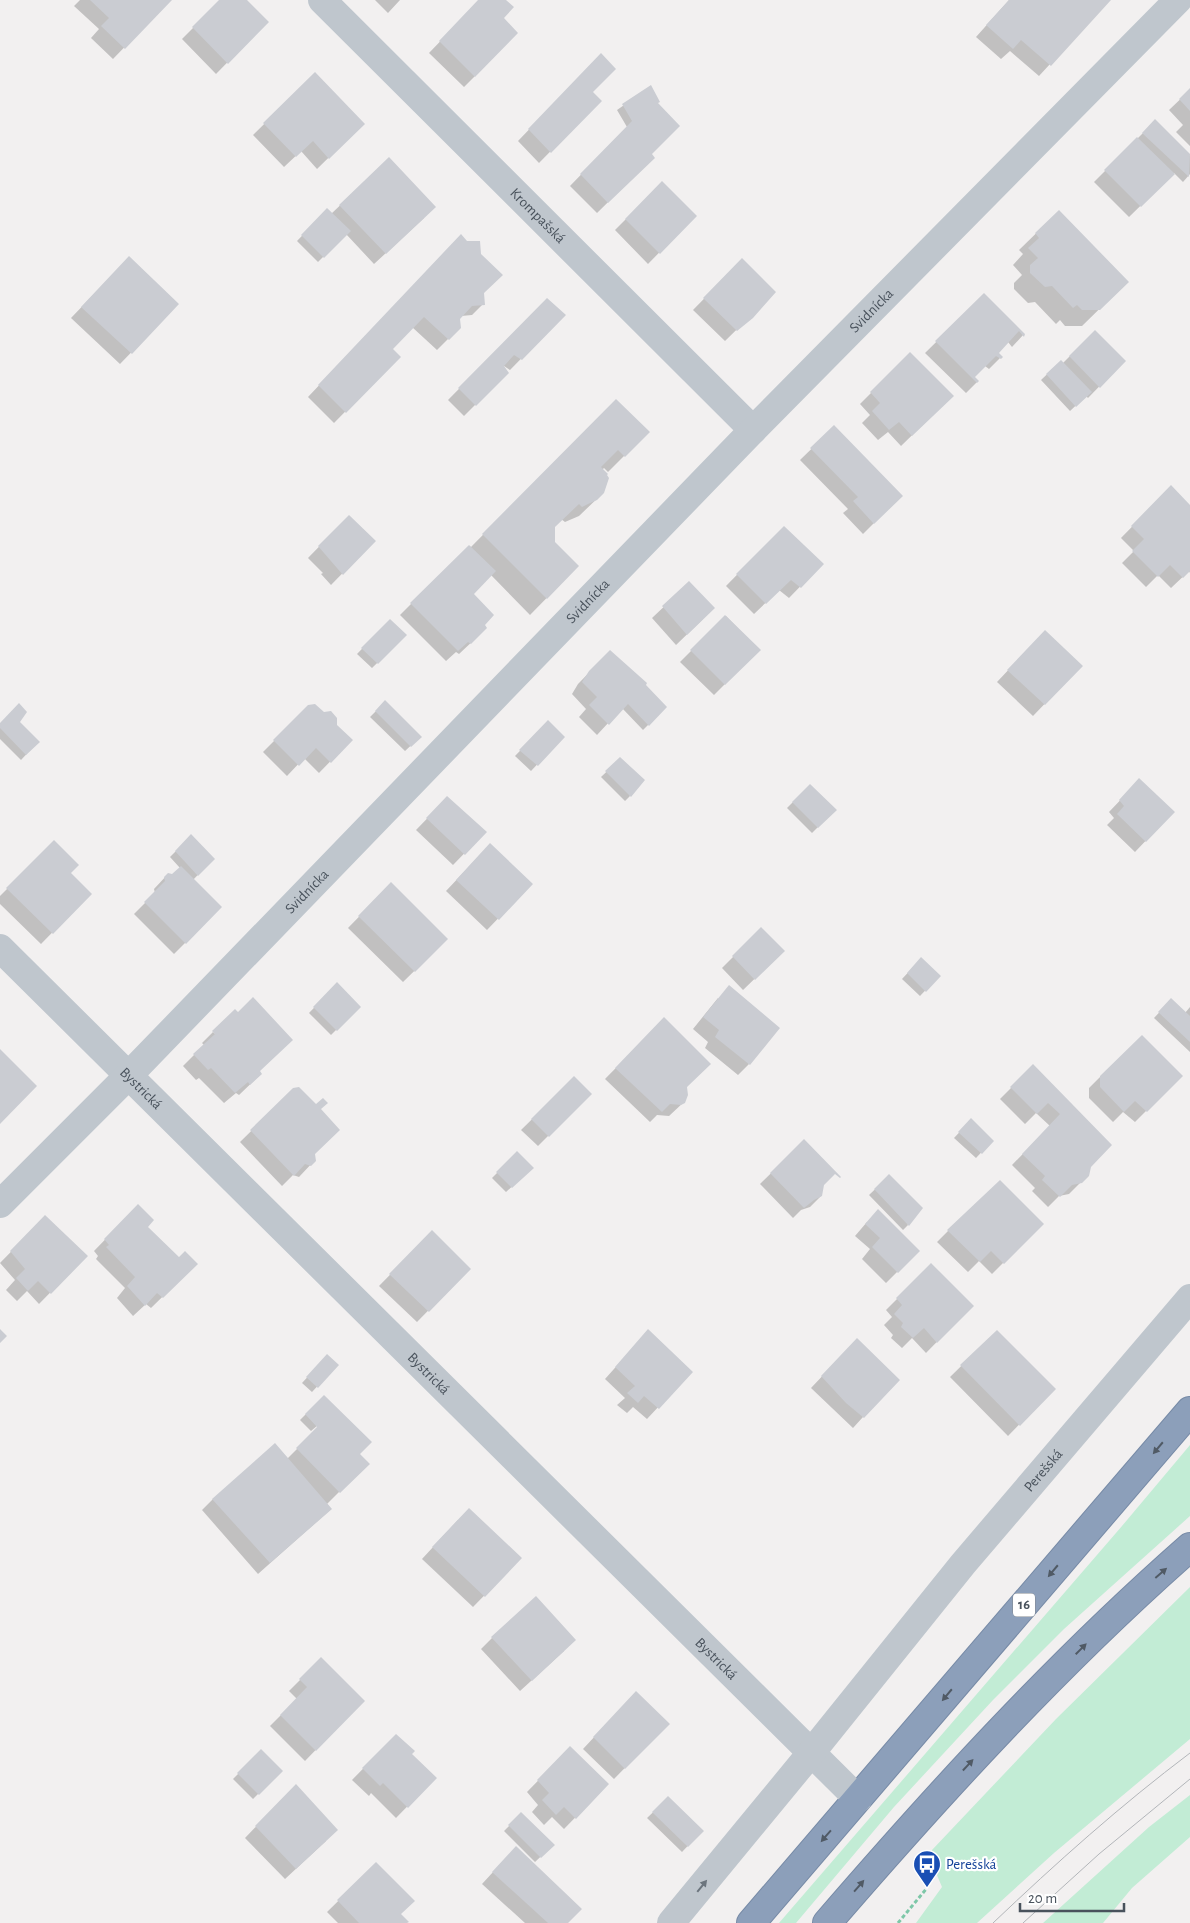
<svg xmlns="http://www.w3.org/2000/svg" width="1190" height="1923" font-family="'Alegreya Sans',sans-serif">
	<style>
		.green { fill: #c2ecd5 }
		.shadow { fill: #0003 }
		.building { fill: #caccd2 }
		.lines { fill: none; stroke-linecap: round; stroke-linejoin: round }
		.highway-casing { stroke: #778aa6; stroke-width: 30 }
		.path { stroke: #7dc7a8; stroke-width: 3; stroke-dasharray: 4 2.5; stroke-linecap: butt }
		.minor { stroke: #bfc6cd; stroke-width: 28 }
		.highway { stroke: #8c9fba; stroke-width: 28 }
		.tram { stroke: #b2b5b9; stroke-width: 1 }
		.oneway { fill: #505a65 }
		.oneway2 { fill: #6c757e }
		.labels { text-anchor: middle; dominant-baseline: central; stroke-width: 4.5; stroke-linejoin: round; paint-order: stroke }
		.shield { fill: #fff; stroke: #80868d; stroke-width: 1 }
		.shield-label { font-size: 14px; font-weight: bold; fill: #49525c }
		.street-label { font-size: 15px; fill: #49525c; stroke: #fff }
		.transit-label { font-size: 15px; fill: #164399; stroke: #fff; text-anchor: start }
	</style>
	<rect width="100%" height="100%" fill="#f2f0f0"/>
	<path class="green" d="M1190,1445V1516L1064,1629L993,1700L894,1807L796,1923H779L1122,1526Z
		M1190,1587V1739L1054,1853L977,1923H916L942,1887L931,1861L932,1850L1056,1719Z
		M1190,1795V1837L1132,1888L1103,1923H1043L1149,1827Z"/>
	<path class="shadow" d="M80,0H170L113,59L91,38L99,29L74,6Z
		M221,0H245L267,22L216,74L182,39Z
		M375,0H400L388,13Z
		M480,0H504L502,18L475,76L464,87L429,53Z
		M1009,0H1109L1039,76L1010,51L1001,59L976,37Z
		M315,74L363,124L317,169L301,151L284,167L253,135Z
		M650,87L657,104L651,154L653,158L597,213L570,186L627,127L617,110Z
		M568,89L592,92L600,101L539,163L518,141Z
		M1190,90V146L1176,132L1183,125L1169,110Z
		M1155,121L1190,156V174L1183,182L1174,173L1129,217L1094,182Z
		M389,159L424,218L374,264L346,234L318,262L297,241L327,210L331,214Z
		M662,183L695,216L648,264L615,230Z
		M1059,211L1127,282L1082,326H1065L1060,320L1056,324L1035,302L1028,303L1014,289V283L1022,275L1013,265L1023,254L1019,250Z
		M450,247L480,254L483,304L472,315L461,316L458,319L459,328L437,350L412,327L391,349L399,357L334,423L308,397Z
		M742,260L775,292L725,341L693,310Z
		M118,269L178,304L120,364L71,318Z
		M984,295L1024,334L1012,347L1008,342L997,353L1000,358L989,369L985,366L973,377L978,381L966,393L925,353Z
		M547,300L564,315L510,370L501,364L507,373L464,416L448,400Z
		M1095,331L1124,361L1088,398L1086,396L1070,411L1041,380L1061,361L1063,363Z
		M910,354L941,407L901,446L888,432L878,440L862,423L870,415L860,404Z
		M616,400L648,432L608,472L604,468L602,470L603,493L579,516L565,522L561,519L554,527V543L578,566L530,615L491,575L472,594L483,625L475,639L459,654L456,652L446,661L400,615L469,546L471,547Z
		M834,427L901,496L863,534L843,513L848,509L800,460Z
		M1171,487L1190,506V573L1189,571L1171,588L1158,575L1146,587L1122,563L1134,551L1121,538Z
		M349,516L374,541L331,585L321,574L323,573L308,558Z
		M784,527L822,564L789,598L779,590L754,614L726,586Z
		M689,583L703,619L676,645L652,618Z
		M726,616L759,650L714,695L680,662Z
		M390,620L406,635L372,668L357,654Z
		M1034,643L1081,666L1033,716L997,682Z
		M610,651L627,703L666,707L643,730L622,708L597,735L579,717L586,709L572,694L578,684Z
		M385,702L420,737L405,751L370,717Z
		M308,707L336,726L351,740L319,773L304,758L287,776L263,752Z
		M18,722L38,742L21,760L0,739V724Z
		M548,722L563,737L531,771L515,756Z
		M620,759L630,796L625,801L601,777Z
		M810,785L835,810L812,833L787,808Z
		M1129,791L1173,812L1135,852L1107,825L1114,818L1109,812Z
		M447,798L485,832L453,865L416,830Z
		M191,836L213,859L193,880L221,907L174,954L134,914L155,893L154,889L168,874L172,875L180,868L170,857Z
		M54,842L69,873L90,894L41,944L0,904V896Z
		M479,856L531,884L487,930L446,891Z
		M391,884L447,939L403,982L348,928Z
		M761,929L772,962L743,990L722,968Z
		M916,964L939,976L920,996L902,979Z
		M337,984L359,1007L331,1035L309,1013Z
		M718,998L749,1064L738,1075L705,1048L708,1042L693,1029Z
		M1171,1000L1185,1013L1190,1007V1052L1154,1018Z
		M664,1019L685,1087L684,1102L669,1116L657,1115L650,1122L605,1079Z
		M213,1032L261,1074L239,1095L236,1093L224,1103L199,1078L196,1080L183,1066L204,1045L202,1043Z
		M1033,1066L1090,1166L1087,1176L1069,1194L1059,1196L1048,1207L1032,1191L1035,1188L1012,1165L1050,1126L1036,1113L1025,1124L1000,1099Z
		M1101,1076H1181L1135,1122L1123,1112L1113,1122L1089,1098V1088Z
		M574,1078L590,1094L538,1146L521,1130Z
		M294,1089L320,1109L314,1154L315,1160L299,1177L293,1175L282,1186L240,1142Z
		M971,1120L992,1141L976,1158L954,1138Z
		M804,1141L822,1185L821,1196L810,1207L801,1210L793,1218L760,1184Z
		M517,1153L532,1168L506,1192L492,1178Z
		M889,1176L908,1225L903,1230L869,1195Z
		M45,1217L86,1256L39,1304L27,1291L17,1301L6,1290L15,1280L0,1263Z
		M127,1217L146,1227L179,1259L196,1264L151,1308L146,1304L133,1316L117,1298L125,1288L96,1259L98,1256L94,1251Z
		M867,1222L918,1251L886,1283L862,1259L870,1249L855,1236Z
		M1042,1224L992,1274L979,1261L968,1272L937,1242L948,1231Z
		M432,1232L469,1269L417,1322L379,1286Z
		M931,1265L972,1306L926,1353L912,1338L902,1348L891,1338L893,1335L884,1325L892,1317L886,1310Z
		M648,1331L691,1372L647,1419L633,1407L627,1413L617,1405L625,1398L605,1379Z
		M997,1331L1054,1389L1008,1436L950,1377Z
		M846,1351L863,1417L853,1428L811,1388Z
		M327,1356L337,1365L312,1392L302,1383Z
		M324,1396L358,1454L368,1463L327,1504L331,1509L258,1574L202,1510L213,1499L287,1459L320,1426L318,1425L311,1431L300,1420Z
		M458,1520L521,1558L473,1607L422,1559Z
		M492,1638L564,1651L520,1691L481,1649Z
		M321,1659L363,1701L305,1761L270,1726L297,1699L289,1691Z
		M625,1704L668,1724L614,1779L583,1749Z
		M396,1735L411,1754L435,1778L396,1818L371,1793L369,1796L352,1780Z
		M570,1748L608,1784L564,1829L552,1817L544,1825L532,1812L538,1805L527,1792Z
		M261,1751L281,1771L253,1799L233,1779Z
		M296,1785L326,1841L285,1879L245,1838Z
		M668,1798L702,1831L682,1852L647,1818Z
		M521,1814L553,1845L535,1862L504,1831Z
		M505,1859L566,1923H525L482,1884Z
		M376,1864L399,1914L405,1923H338L327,1912Z"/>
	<path class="building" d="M90,0H172L125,49L101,26L109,18Z
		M219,0H247L269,22L228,64L192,27Z
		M478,0H506L514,7L504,18L518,33L475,77L439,41Z
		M1009,0H1111L1051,66L1021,40L1013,49L986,25Z
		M601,53L616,69L593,92L602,101L551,153L528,129Z
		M315,72L365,124L329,159L313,141L296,157L263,123Z
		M651,85L660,102L658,103L680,126L652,154L655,158L608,203L580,174L632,121L622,104Z
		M1190,88V111L1179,99Z
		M1155,119L1190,154L1189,177L1142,133Z
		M1137,137L1175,174L1141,207L1104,170Z
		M389,157L436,207L386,254L339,205Z
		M662,181L697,216L660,254L625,219Z
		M327,208L351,231L324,258L301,235Z
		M1059,210L1129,282L1100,310H1082L1077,305L1073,308L1052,286L1045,287L1030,273V265L1038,258L1028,248L1039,238L1035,233Z
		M461,234L467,241H480L481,254L503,275L484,293L485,305L472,306L460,319L461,328L449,340L424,317L393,349L401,357L346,413L318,385Z
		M129,256L179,304L132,354L81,307Z
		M742,258L776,292L753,318L737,331L703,298Z
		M984,293L1025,334L1024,337L1019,331L999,353L1003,357L1001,359L996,356L975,377L979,381L977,383L935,341Z
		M547,298L566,315L522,360L514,355L504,366L509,373L476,406L458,388Z
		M1095,330L1126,361L1100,388L1069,356Z
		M910,352L954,396L912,436L899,422L889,430L872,411L880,403L870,392Z
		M1061,360L1092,392L1076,407L1046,374Z
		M616,399L650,432L625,457L618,450L601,467L608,474L607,475L609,478L604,493L597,500L588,504L582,507L579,504L555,527V542L579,566L547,599L482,534Z
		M834,425L903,496L874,524L853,501L858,497L810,448Z
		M1171,485L1190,505V571L1183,578L1170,565L1158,577L1132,551L1144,539L1131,526Z
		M349,515L376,541L343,575L318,546Z
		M784,526L824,564L801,588L791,580L766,604L736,574Z
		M469,545L496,571L474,594L494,615L485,625L487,628L471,644L468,642L458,651L410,603Z
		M689,581L715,608L687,635L662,606Z
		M725,615L761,650L725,685L690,650Z
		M390,619L407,635L378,664L361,648Z
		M1045,630L1083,666L1045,705L1007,670Z
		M610,650L647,683L646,685L667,707L649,726L628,704L609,725L589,705L597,697L582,682L589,671Z
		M385,700L422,737L411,747L375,711Z
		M19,703L27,712L20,722L40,742L26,755L0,728V723Z
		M315,704L324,712L331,711L337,718V725L353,740L331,763L316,748L299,766L273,740L308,705Z
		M548,720L565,737L538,766L519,750Z
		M620,757L645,780L631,797L605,771Z
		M1139,778L1175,812L1146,842L1117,814L1124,806L1119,800Z
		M810,784L837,810L818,828L792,802Z
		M447,796L487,832L465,855L426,818Z
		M191,834L215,859L198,876L175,851Z
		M54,840L79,865L71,873L92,894L53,934L6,888Z
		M490,843L533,884L499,920L456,880Z
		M181,866L222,907L186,944L144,902L165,881L164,877L168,873L172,874Z
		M391,882L448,939L415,972L358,916Z
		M761,927L785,951L755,980L732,956Z
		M921,957L941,976L926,992L907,973Z
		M337,982L361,1007L337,1031L313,1007Z
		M729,985L780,1028L750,1065L715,1037L719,1030L703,1017Z
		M253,997L293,1040L260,1071L262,1074L250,1085L248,1082L235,1093L211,1068L208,1070L193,1054L215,1034L212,1031L235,1009L238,1012Z
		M1171,998L1190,1016V1042L1158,1012Z
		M664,1017L711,1064L687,1087L688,1095L685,1103L681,1105L670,1104L662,1112L615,1068Z
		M1142,1035L1183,1076L1147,1112L1135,1101L1124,1112L1100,1087V1076Z
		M0,1049L37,1086L0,1124Z
		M1033,1064L1112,1145L1091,1167L1089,1176L1082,1183L1072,1185L1060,1197L1042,1180L1045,1176L1022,1154L1060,1114L1048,1103L1037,1114L1010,1087Z
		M574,1076L592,1094L549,1137L531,1119Z
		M299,1087L316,1104L323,1098L328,1103L321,1109L340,1130L315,1154L316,1161L311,1166L305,1164L294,1176L250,1130L293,1088Z
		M971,1118L994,1141L982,1154L958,1132Z
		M804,1139L841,1177L840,1178L835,1174L824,1185L822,1196L814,1200L804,1208L770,1173Z
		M517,1151L534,1168L512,1188L496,1172Z
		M889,1174L923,1208L909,1226L874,1189Z
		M1000,1180L1044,1224L1004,1264L991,1251L980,1262L947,1230Z
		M138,1204L154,1220L148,1227L179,1257L185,1251L198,1264L163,1298L157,1293L145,1306L127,1286L135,1277L106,1247L109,1245L104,1239Z
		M878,1209L920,1251L898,1273L872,1247L880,1238L865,1224Z
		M45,1215L88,1256L51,1294L38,1281L28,1291L16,1278L25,1269L10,1251Z
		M432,1230L471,1269L429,1312L389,1274Z
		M931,1263L974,1306L937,1343L924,1328L913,1338L901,1327L903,1323L894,1314L902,1305L896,1298Z
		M0,1329L7,1336L0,1343Z
		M648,1329L693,1372L659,1409L644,1396L638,1403L627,1393L635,1386L615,1367Z
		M997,1330L1056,1389L1020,1426L960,1365Z
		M857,1338L900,1380L864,1418L846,1403L821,1376Z
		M327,1354L339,1365L318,1388L306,1377Z
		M324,1395L372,1442L360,1454L370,1464L340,1493L296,1448L317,1427L305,1414Z
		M275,1443L332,1509L270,1563L212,1499Z
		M469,1508L522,1558L485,1597L432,1547Z
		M536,1596L576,1640L532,1681L491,1637Z
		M321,1657L365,1701L316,1751L280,1715L307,1687L299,1679Z
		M636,1691L670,1724L625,1769L593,1737Z
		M396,1734L415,1751L412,1754L437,1778L408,1808L383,1783L380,1786L362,1768Z
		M570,1746L609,1784L576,1819L564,1807L556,1815L542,1800L549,1793L537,1780Z
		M261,1749L283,1771L259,1795L237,1773Z
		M296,1784L338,1830L296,1869L255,1826Z
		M668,1796L704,1831L688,1847L652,1812Z
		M521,1812L555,1845L541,1858L508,1825Z
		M516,1846L582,1909L568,1923H548L492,1872Z
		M376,1862L415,1901L401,1914L409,1922L407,1923H359L337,1900Z"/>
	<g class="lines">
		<g class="highway-casing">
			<path id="highway" d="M751,1923L1190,1411
				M827,1923C941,1791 1059,1662 1190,1547"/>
		</g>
		<path class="path" d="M898,1923L927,1888"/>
		<g class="minor">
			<path id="s1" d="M322,0L753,430"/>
			<path id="s2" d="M0,948L858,1799"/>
			<path id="s3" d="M0,1204L128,1076L753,430L1178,0"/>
			<path id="s4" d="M671,1923L811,1753L963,1564L1190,1298"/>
		</g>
		<use href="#highway" class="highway"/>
		<path class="tram" d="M993,1923C1056,1863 1121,1805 1190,1753
			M1023,1923L1099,1854L1190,1779"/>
	</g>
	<defs><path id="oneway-solid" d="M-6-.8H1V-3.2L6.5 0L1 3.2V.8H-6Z" transform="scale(1.25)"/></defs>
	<g class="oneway">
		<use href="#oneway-solid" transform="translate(1158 1448) rotate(130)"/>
		<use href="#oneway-solid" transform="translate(1053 1571) rotate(130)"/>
		<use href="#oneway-solid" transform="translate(1161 1573) rotate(-41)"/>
		<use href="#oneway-solid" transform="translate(1081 1649) rotate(-45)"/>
		<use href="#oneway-solid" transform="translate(947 1695) rotate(130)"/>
		<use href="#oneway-solid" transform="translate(968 1765) rotate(-47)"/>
		<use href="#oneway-solid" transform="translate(826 1836) rotate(131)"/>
		<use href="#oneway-solid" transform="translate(859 1886) rotate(-49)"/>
	</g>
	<use class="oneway2" href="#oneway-solid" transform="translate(702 1886) rotate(-51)"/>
	<defs>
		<g id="bus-pin" transform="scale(1.4375)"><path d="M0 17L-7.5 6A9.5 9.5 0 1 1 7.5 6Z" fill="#1a4fb4" stroke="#fff"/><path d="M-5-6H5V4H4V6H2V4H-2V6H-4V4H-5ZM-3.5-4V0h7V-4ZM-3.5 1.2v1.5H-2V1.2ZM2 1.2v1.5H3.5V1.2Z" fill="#fff"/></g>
	</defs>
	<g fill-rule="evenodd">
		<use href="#bus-pin" x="927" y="1864"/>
	</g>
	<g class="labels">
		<rect class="shield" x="1013" y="1593.5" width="22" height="23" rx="4"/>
		<g class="shield-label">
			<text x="1024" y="1605">16</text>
		</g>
		<g class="street-label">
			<text stroke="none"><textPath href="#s1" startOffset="305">Krompašská</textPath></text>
			<text stroke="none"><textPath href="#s3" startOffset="1248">Svidnícka</textPath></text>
			<text stroke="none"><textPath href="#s3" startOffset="842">Svidnícka</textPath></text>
			<text stroke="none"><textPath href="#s3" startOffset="438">Svidnícka</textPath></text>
			<text stroke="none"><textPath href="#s2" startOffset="199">Bystrická</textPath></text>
			<text stroke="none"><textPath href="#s2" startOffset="604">Bystrická</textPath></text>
			<text stroke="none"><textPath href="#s4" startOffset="586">Perešská</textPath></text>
			<text stroke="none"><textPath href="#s2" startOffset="1009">Bystrická</textPath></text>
		</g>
		<g class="transit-label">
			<text x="946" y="1864">Perešská</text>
		</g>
	</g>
	<path d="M1020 1903v8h104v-8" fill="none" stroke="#49525c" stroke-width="2.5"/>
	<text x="1028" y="1903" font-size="15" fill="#49525c" stroke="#ffffff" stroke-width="4" paint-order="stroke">20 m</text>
</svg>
